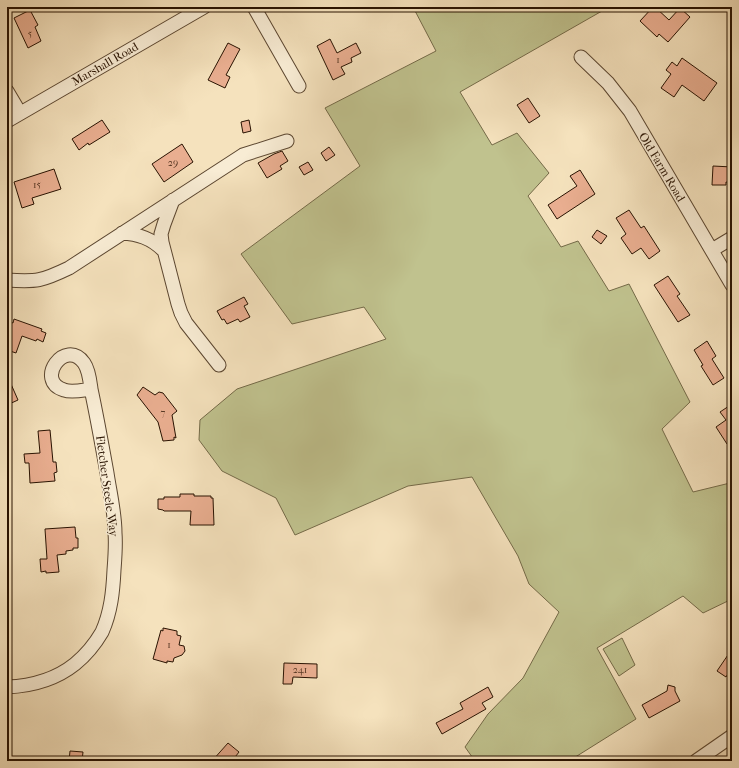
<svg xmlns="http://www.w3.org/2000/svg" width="739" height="768" font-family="'IM FELL French Canon',serif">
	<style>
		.green { fill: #c0c28e; stroke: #746a48 }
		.building { fill: #e9ae90; stroke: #281201 }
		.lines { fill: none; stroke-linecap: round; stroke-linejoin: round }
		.minor-casing { stroke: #5b4630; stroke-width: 15 }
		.minor { stroke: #f8ecd4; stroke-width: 13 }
		.labels { text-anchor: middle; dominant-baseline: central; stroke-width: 3; stroke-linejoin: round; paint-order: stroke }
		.number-label { font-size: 10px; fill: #583925 }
		.street-label { font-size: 12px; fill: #281201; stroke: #f8ecd4 }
	</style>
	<rect width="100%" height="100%" fill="#f5e2bd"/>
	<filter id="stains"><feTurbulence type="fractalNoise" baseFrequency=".005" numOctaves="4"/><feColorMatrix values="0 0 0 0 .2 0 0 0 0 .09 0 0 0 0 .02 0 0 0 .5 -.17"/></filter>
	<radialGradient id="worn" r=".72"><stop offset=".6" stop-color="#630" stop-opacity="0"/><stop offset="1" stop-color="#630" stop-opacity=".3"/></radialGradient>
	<path class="green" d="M413,7H609L460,92L492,145L517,133L549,173L528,196L561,247L578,241L609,291L629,284L690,402L662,429L693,492L730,483L732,487V599L703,613L683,596L597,648L636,719L569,761H475L465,747L488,714L523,678L559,612L529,584L518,556L472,477L408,486L295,535L276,498L222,471L199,440L200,420L237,389L386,339L364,307L292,324L241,254L360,166L325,108L436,51Z
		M622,638L635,665L619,676L603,649Z"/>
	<path class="building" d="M653,7H655L669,20L680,8L690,17L668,42L659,34L657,37L640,21Z
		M30,10L38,25L35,27L41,41L28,48L14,18Z
		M330,39L337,53L356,43L361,53L351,58L352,62L341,67L345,74L333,80L317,46Z
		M228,43L240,49L226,75L230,77L225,88L208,80Z
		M682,58L717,83L704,101L682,85L674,97L661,88L671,74L666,70L672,62L677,66Z
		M528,98L540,116L529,123L517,105Z
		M102,120L110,132L89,145L88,143L79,150L72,139Z
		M249,120L251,131L243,133L241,122Z
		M182,144L193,162L164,182L152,164Z
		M329,147L335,155L326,161L321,153Z
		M282,151L288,161L280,166L282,169L267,178L258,163L274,154Z
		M308,162L313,170L304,175L299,167Z
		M713,166L732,167V183L726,182V185H712Z
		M54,169L61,189L32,198L34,204L22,208L14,182Z
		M580,170L595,194L557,219L548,205L577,186L570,176Z
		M629,210L641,228L644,226L660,251L649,259L641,248L632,254L621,238L626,234L616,218Z
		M597,230L607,236L601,244L592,237Z
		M668,276L680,294L677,296L690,315L678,322L654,285Z
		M244,297L248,304L244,306L250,317L240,322L238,319L227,324L224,319L222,320L217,311Z
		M14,319L42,329L41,331L46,333L43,342L37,339L36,341L22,336L16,353L7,350V321L13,323Z
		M707,341L716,356L712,359L724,378L713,385L701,366L703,365L694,350Z
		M7,375L18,400L7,405Z
		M143,387L155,395L159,392L163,393L177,411L172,415L176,438L174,437V440L163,441L158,422L137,395Z
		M732,404V440L727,444L716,427L726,420L720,412Z
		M50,430L53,462H56L57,472L54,473L55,481L30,483L29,463H25L24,454L40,453L38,431Z
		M180,494H194V496H211V498H213L214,525H190L191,511H164L163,510L158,509V499H164V497H180Z
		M75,527L76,538H78V548H73V550L66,551V554L57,555L59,572L46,573V571L41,572L40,559H47L45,529Z
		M163,628L177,631V635L181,636L179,645L184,646L185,651L182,655L174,658L173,662L167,661V663L153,659L161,630L163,631Z
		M732,649V667L726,677L717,671Z
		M284,663L317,664V678L293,677L292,684H283Z
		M668,685L675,687V691L680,701L649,718L642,705L667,691Z
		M488,687L493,697L482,703L486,709L442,734L436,723L463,709L460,703Z
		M228,743L239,752L232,761H212Z
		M70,751L83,752L82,761H69Z"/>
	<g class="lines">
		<g class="minor-casing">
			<path id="minor" d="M254,7L299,86
				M581,57L608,83L630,111L732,285
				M7,91L20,113
				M7,121L204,7
				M173,200L164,224L161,234L162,242L178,304L181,313L186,323L219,365
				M122,233C138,234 151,238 163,250
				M712,250L732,238
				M7,280C37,282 42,281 69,268L243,155L287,141
				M7,687C32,686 55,680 75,664C86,655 95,644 102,632C111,612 113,591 114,570C115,557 116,545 115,533C115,513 110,493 107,473C102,445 97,417 91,389C90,381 89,370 84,363C65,337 34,381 64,390C72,393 83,390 91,389
				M696,761L732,736"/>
		</g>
		<use href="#minor" class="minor"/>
	</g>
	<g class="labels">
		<g class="number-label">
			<text x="30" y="34">5</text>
			<text x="338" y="60">1</text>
			<text x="173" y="163">29</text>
			<text x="37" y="185">15</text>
			<text x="163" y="413">7</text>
			<text x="169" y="645">1</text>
			<text x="300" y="670">241</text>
		</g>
		<g class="street-label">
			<text transform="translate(105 64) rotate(-30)">Marshall Road</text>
			<text transform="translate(662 167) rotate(59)">Old Farm Road</text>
			<text transform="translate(107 486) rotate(82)">Fletcher Steele Way</text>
		</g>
	</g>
	<rect width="739" height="768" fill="none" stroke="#f5e2bd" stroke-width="24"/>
	<rect x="8" y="8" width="723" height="752" fill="none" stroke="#281201" stroke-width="2"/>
	<rect x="12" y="12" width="715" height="744" fill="none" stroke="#281201"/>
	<rect width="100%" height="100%" filter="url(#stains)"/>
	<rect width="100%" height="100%" fill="url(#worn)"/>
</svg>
